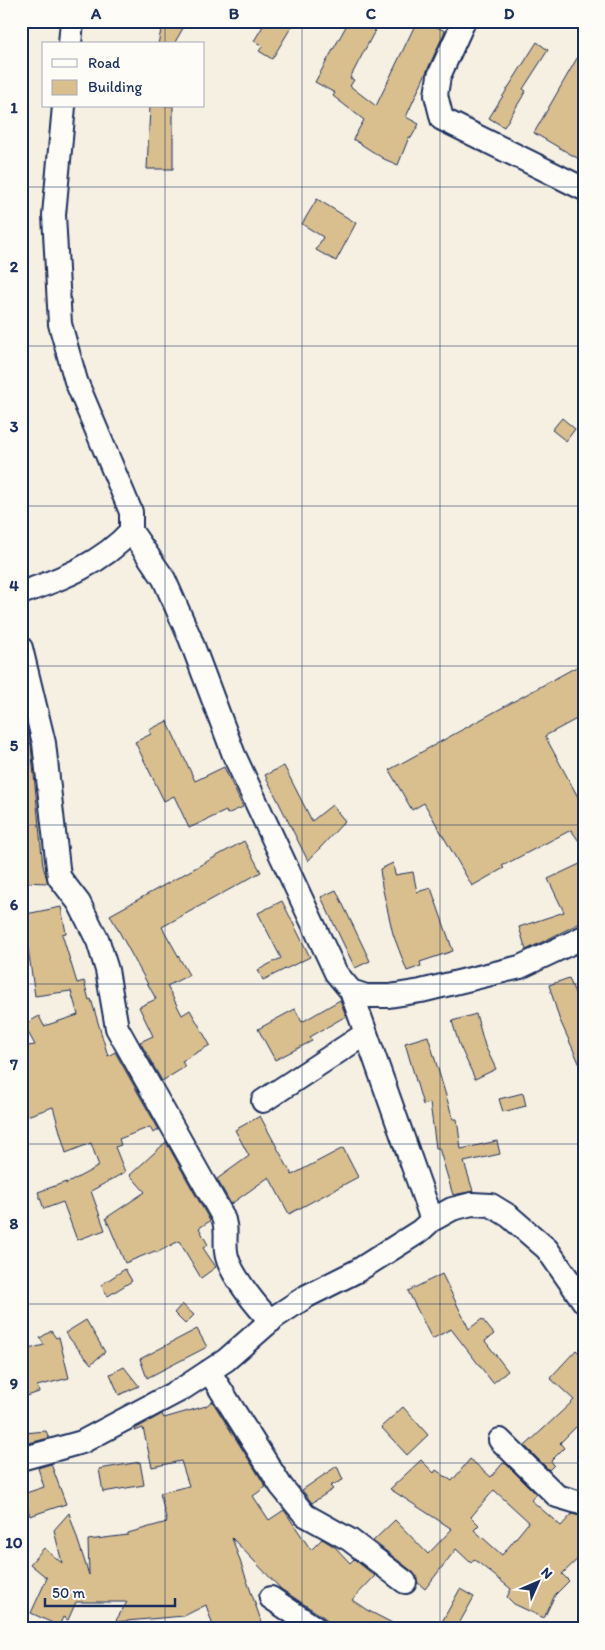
<svg xmlns="http://www.w3.org/2000/svg" width="605" height="1650" font-family="Itim,sans-serif">
	<style>
		.building { fill: #d9be8e; stroke: #1b2f5e; fill-rule: evenodd }
		.lines { fill: none; stroke-linecap: round; stroke-linejoin: round }
		.minor-casing { stroke: #1b2f5e; stroke-width: 26 }
		.minor { stroke: #fdfcf7; stroke-width: 22 }
		.grid { fill: none; stroke: #1b2f5e; stroke-width: 1; stroke-opacity: 0.55 }
		.neatline { fill: none; stroke: #1b2f5e; stroke-width: 2 }
		.grid-label { font-size: 16px; text-anchor: middle; font-weight: bold; fill: #1b2f5e }
	</style>
	<rect width="100%" height="100%" fill="#f6f0e2"/>
	<filter id="ink" filterUnits="userSpaceOnUse"><feTurbulence type="fractalNoise" baseFrequency=".02" numOctaves="2"/><feDisplacementMap in="SourceGraphic" scale="10" xChannelSelector="R" yChannelSelector="G"/><feConvolveMatrix kernelMatrix="1 2 1 2 8 2 1 2 1" color-interpolation-filters="sRGB"/></filter>
	<g filter="url(#ink)">
		<path class="building" d="M163,21H187L174,44H158Z
			M266,21H295L272,59L259,51L263,46L254,41Z
			M349,21H380L350,78L354,80L350,86L376,106L417,21H424L445,31L406,117L419,124L411,138L409,137L398,165L384,159L353,139L364,120L333,96L335,93L315,82Z
			M537,42L548,50L523,89L526,91L504,127L489,118Z
			M584,46V162L534,133Z
			M150,106H173V169H147Z
			M317,199L356,223L336,261L316,250L323,237L302,224Z
			M562,418L575,429L566,441L552,430Z
			M578,666L584,675V715L545,736L584,808V848L571,830L502,866L504,868L472,886L424,803L412,810L389,770Z
			M167,721L195,781L224,767L243,807L227,814L226,811L189,828L174,796L164,801L135,742L151,734L149,730Z
			M21,729L27,730L31,745L43,866L48,883L21,882Z
			M284,766L312,821L332,805L345,821L308,861L265,775Z
			M244,841L261,872L162,927L189,975L167,986L182,1015L190,1010L210,1045L182,1061L185,1067L162,1081L140,1042L153,1036L139,1007L156,999L110,915Z
			M584,862V921L526,950L519,927L564,912L548,879Z
			M393,863L395,875L413,872L417,892L431,888L453,951L420,962L421,966L407,971L393,934L382,886L380,869Z
			M336,890L370,961L355,968L321,897Z
			M282,901L310,957L263,980L258,970L281,958L258,913Z
			M61,907L66,933L62,934L77,983L84,981L89,1000L91,999L108,1056L115,1052L159,1130L153,1133L150,1127L119,1139L121,1145L115,1147L125,1172L91,1191L105,1230L77,1240L63,1202L44,1209L38,1192L66,1182V1184L99,1166L91,1143L66,1153L53,1107L21,1118V1047L35,1045L24,1025L39,1016L44,1026L78,1015L71,991L35,996L27,942L21,943V915Z
			M569,978L584,1016V1074L559,1018L549,985Z
			M340,1000L346,1016L310,1037L312,1041L275,1060L258,1029L295,1009L302,1022Z
			M476,1014L485,1046L496,1069L475,1079L459,1044L452,1021Z
			M428,1036L453,1119H457L461,1149L497,1141L500,1154L464,1162L473,1191L453,1195L439,1148H436L430,1103L423,1105L405,1043Z
			M523,1093L526,1106L503,1112L499,1099Z
			M260,1116L292,1175L343,1148L358,1177L289,1214L269,1177L231,1204L217,1179L249,1156L235,1130Z
			M166,1142L210,1221L199,1228L208,1245L203,1248L216,1267L201,1278L179,1241L156,1253L155,1251L125,1263L106,1218L145,1192L130,1175Z
			M125,1269L132,1281L108,1296L101,1285Z
			M442,1274L469,1329L482,1319L494,1334L485,1341L508,1371L493,1383L451,1329L432,1339L408,1291Z
			M182,1304L194,1315L185,1324L174,1313Z
			M86,1320L105,1352L91,1364L65,1333Z
			M197,1329L207,1347L147,1378L140,1359Z
			M51,1331L56,1338L59,1337L69,1378L37,1386L39,1392L21,1398V1351L44,1345L40,1338Z
			M576,1350L584,1357V1419L560,1443L564,1448L551,1461L554,1465L549,1470L525,1446L574,1400L550,1378Z
			M124,1367L139,1386L119,1395L110,1374Z
			M212,1401L266,1487L253,1496L269,1520L284,1510L311,1550L322,1539L335,1547L350,1563L354,1559L375,1576L352,1600L367,1610L404,1629H330L325,1618L281,1589L232,1538L264,1629H214L206,1605L184,1616L115,1622L127,1602H76L68,1620L63,1617L59,1626L31,1613L47,1578L30,1564L44,1548L62,1563L54,1530L69,1513L89,1575L88,1540L128,1535V1533L167,1522L160,1493L189,1486L181,1461L152,1467L143,1428L135,1431V1429L162,1414L164,1418L206,1406Z
			M403,1407L428,1435L407,1455L381,1427Z
			M46,1431L49,1438L25,1444L24,1433Z
			M470,1459L491,1477L503,1463L506,1464L536,1494L531,1500L561,1526L572,1514L584,1517V1553L562,1574L569,1581L555,1595L544,1618L514,1604L507,1597L511,1589L474,1559L471,1563L456,1549L425,1589L418,1583L413,1572L373,1541L395,1520L428,1554L452,1529L390,1489L421,1460L434,1473L436,1470L452,1481ZM494,1490L529,1522L502,1555L474,1530L479,1525L471,1517Z
			M140,1462L144,1485L103,1492L99,1469Z
			M51,1464L66,1504L30,1516L23,1494L44,1487L38,1468Z
			M337,1466L343,1480L330,1486L333,1489L312,1503L302,1490Z
			M460,1589L474,1597L456,1629H438Z"/>
		<g class="lines">
			<g class="minor-casing">
				<path id="minor" d="M464,21L439,76L436,95L442,119L584,189
					M70,44L72,21
					M131,531L164,579L190,638L234,755L336,973L351,991L366,996H389L421,991L520,967L584,937
					M21,593C62,579 102,563 131,531V512L76,381L60,324L54,215L64,106
					M21,648L44,743L59,877L79,903L98,941L107,970L117,1028L222,1215C229,1229 223,1242 227,1257C232,1276 257,1307 271,1321
					M351,991L432,1220
					M263,1101L365,1034
					M209,1371L281,1486L305,1515L350,1540L405,1582
					M500,1440L557,1496L584,1504
					M21,1459L82,1442L182,1389L226,1360L275,1317L307,1296L357,1271L420,1231L432,1220L452,1209L472,1204L491,1205L509,1216L547,1249L584,1302
					M271,1598L317,1629"/>
			</g>
			<use href="#minor" class="minor"/>
		</g>
	</g>
	<path class="grid" d="M165,21V44M302,21V1629M440,21V1629M165,106V1629M21,187H584M21,346H584M21,506H584M21,666H584M21,825H584M21,984H584M21,1144H584M21,1304H584M21,1463H584"/>
	<rect width="605" height="1650" fill="none" stroke="#fdfcf7" stroke-width="55"/>
	<rect x="42" y="42" width="162" height="65" fill="#fdfcf7" stroke="#a3aaba"/>
	<rect x="52" y="59" width="25" height="8" fill="#fdfcf7" stroke="#a3aaba"/>
	<text x="88" y="68" font-size="15" fill="#1b2f5e">Road</text>
	<rect x="52" y="80" width="25" height="15" fill="#d9be8e" stroke="#a3aaba"/>
	<text x="88" y="92" font-size="15" fill="#1b2f5e">Building</text>
	<g transform="translate(538 1582) rotate(45)" stroke="#fdfcf7" stroke-width="4" paint-order="stroke">
	<path d="M0-4L9 19L0 12L-9 19Z" fill="#1b2f5e"/>
	<text y="-8" font-size="14" font-weight="bold" text-anchor="middle" fill="#1b2f5e">N</text>
	</g>
	<path d="M45 1598v8h130v-8" fill="none" stroke="#1b2f5e" stroke-width="2.5"/>
	<text x="52" y="1598" font-size="15" fill="#1b2f5e" stroke="#fdfcf7" stroke-width="4" paint-order="stroke">50 m</text>
	<rect x="28" y="28" width="550" height="1594" class="neatline"/>
	<g class="grid-label">
		<text x="96" y="19">A</text>
		<text x="234" y="19">B</text>
		<text x="371" y="19">C</text>
		<text x="509" y="19">D</text>
		<text x="14" y="113">1</text>
		<text x="14" y="272">2</text>
		<text x="14" y="432">3</text>
		<text x="14" y="591">4</text>
		<text x="14" y="751">5</text>
		<text x="14" y="910">6</text>
		<text x="14" y="1070">7</text>
		<text x="14" y="1229">8</text>
		<text x="14" y="1389">9</text>
		<text x="14" y="1548">10</text>
	</g>
</svg>
